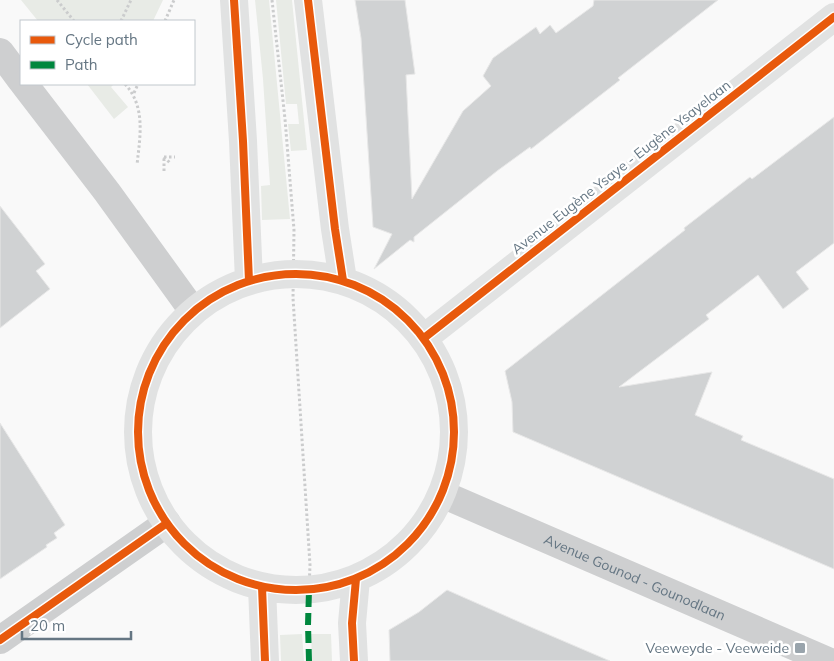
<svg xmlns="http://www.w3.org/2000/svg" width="834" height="661" font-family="Mulish,sans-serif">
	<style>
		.green { fill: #e8ebe6 }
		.building { fill: #d0d2d3; stroke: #e8e8e8 }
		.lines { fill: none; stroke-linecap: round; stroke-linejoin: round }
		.path { stroke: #cbcccd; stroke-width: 3; stroke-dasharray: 2.5 2.5; stroke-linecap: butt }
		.street { stroke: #cecfd0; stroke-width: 28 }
		.secondary { stroke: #e1e2e2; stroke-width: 28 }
		.primary { stroke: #e1e2e2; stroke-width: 28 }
		.quiet { stroke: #00873e; stroke-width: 6; stroke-dasharray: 12 6; stroke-linecap: butt }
		.cycleway-casing { stroke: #fff; stroke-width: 11 }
		.cycleway { stroke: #e8590c; stroke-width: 8 }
		.poi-dot { fill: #99a4ac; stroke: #fff; stroke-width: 2 }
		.labels { text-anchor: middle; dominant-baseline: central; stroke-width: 5; stroke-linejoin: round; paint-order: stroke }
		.street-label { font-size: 14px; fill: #657683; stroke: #fff }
		.poi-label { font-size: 14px; fill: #657683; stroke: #fff; text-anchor: end }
	</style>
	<rect width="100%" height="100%" fill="#f9f9f9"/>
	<path class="green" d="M21,0H163L153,21H38Z
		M255,0H269L290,219L262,220L261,186L270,185L263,79Z
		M276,0H292L307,150L291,151L288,124H299L297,104H286Z
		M87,84H114L111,87L128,107L114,119Z
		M302,634L304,661H281L280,635Z
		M311,634H331L332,661H312Z"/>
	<path class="building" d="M355,0H405L415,74L406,75L412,199L463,111L491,86L483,76L493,58L536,27L540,34L550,25L556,33L593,6L594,0H718L618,78L620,80L531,149L530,147L497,171L414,237V242L410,240L374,269L392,234L373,227L361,38Z
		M834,117V243L796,272L809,289L783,309L758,275L706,315L709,319L619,387L712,372L695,415L743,436L741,440L834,479V569L513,432L512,402L505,371L685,230L684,228L750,177L752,179Z
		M0,206L45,264L36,271L50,289L0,328Z
		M0,423L65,525L54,533L57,538L46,545L47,547L0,579Z
		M447,590L533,628L610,661H390L389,630L419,612Z"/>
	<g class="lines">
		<path class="path" d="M57,0L74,21
			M272,0L285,119L294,230L293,298L310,565L309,590
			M121,21L131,0
			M165,21L174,0
			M125,84C146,107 140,136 137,165
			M134,93L138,84
			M164,157H175
			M164,157L170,163
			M164,171V157"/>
		<g class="street">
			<path d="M0,52L21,80"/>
			<path d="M24,84L107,192L193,311"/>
			<path id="s1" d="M442,494L828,661"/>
			<path d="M0,640L167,523"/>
		</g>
		<path class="secondary" d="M424,338L834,17"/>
		<path class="primary" d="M234,0L243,141L249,281
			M308,0L335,229L343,280
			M138 432a158 158 0 1 1 316 0a158 158 0 1 1-316 0Z
			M262,587L265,661
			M354,661L352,623L356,579"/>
		<path class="quiet" d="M309,661L308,625L309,590"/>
		<g class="cycleway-casing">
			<path id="cycleway" d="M234,0L243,141L249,281
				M308,0L335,229L343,280
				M138 432a158 158 0 1 1 316 0a158 158 0 1 1-316 0Z
				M424,338L834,17
				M262,587L265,661
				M0,640L167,523
				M354,661L352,623L356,579"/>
		</g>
		<use href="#cycleway" class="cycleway"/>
	</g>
	<rect class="poi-dot" x="794" y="642" width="12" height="12" rx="2.5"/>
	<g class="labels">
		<g class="street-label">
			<text transform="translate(621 167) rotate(-38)">Avenue Eugène Ysaye - Eugène Ysayelaan</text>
			<text stroke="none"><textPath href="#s1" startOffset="210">Avenue Gounod - Gounodlaan</textPath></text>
		</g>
		<g class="poi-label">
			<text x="789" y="648">Veeweyde - Veeweide</text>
		</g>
	</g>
	<rect x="20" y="20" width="175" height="65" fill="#ffffff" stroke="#c1c8cd"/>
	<rect x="30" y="36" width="25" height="8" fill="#e8590c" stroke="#c1c8cd"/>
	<text x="65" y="45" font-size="15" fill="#657683">Cycle path</text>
	<rect x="30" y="61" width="25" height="8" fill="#00873e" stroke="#c1c8cd"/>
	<text x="65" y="70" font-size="15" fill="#657683">Path</text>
	<path d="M22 631v8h109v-8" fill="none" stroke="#657683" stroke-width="2.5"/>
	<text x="30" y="631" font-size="15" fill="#657683" stroke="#ffffff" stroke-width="4" paint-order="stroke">20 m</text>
</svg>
